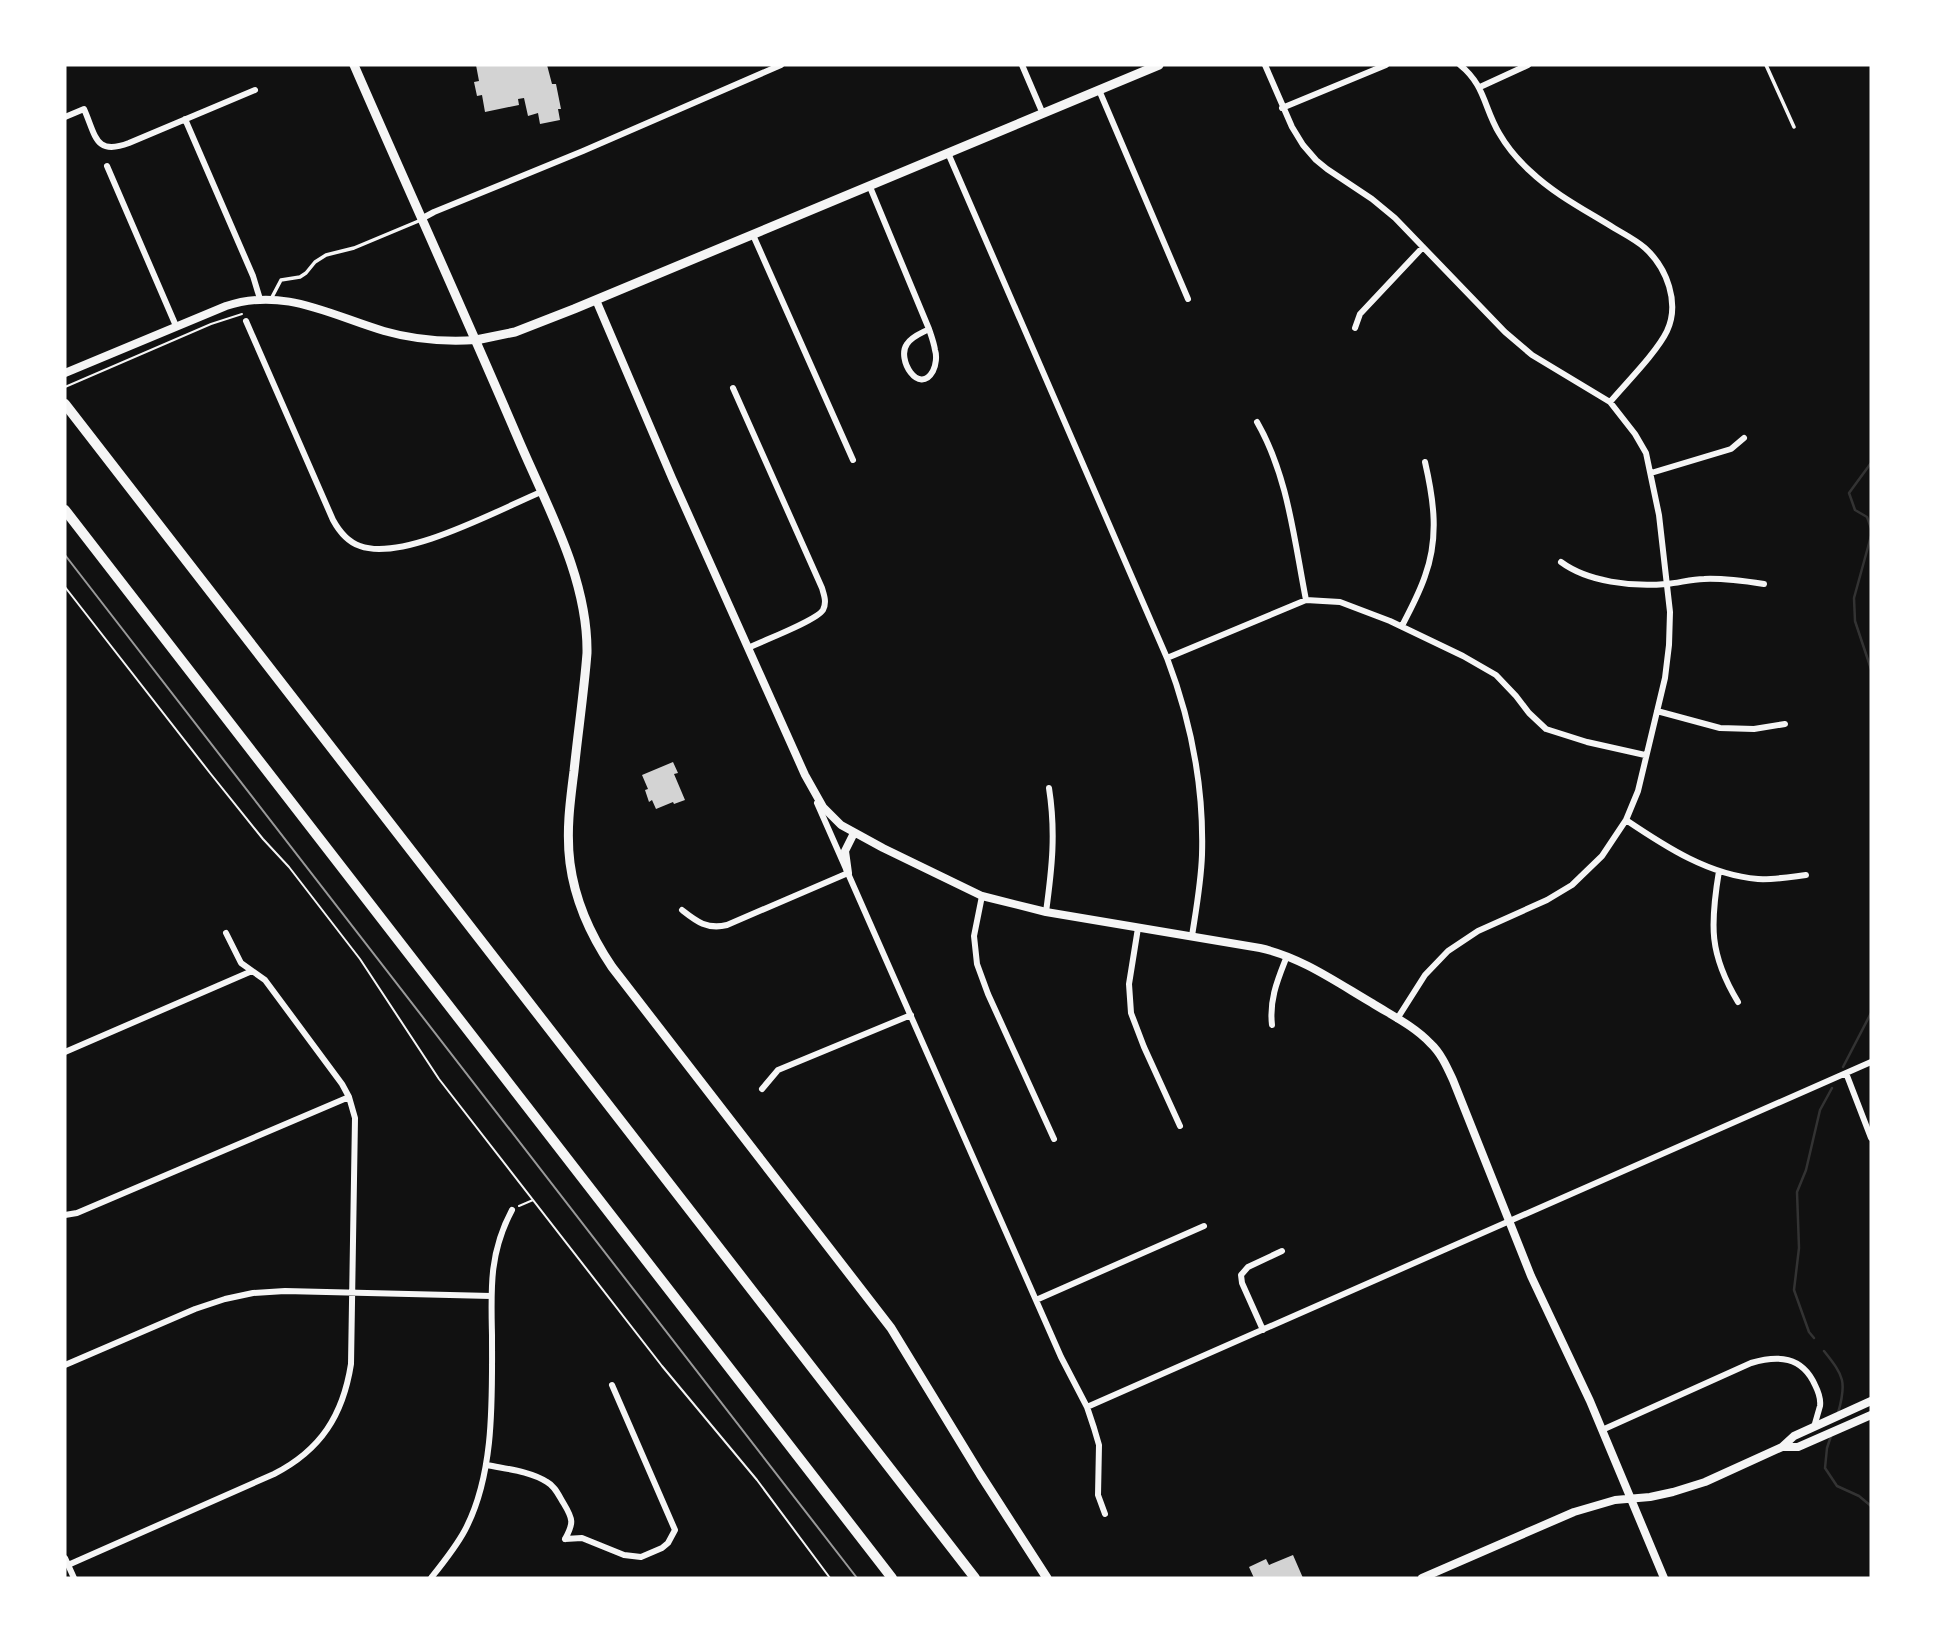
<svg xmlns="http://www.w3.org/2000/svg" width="1936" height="1643" font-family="Raleway,sans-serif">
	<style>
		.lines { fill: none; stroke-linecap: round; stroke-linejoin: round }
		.stream { stroke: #333; stroke-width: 2.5 }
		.building { fill: #d3d3d3 }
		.path { stroke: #f5f5f5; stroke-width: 2 }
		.service { stroke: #f5f5f5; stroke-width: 3.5 }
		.minor { stroke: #f5f5f5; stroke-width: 6 }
		.tertiary { stroke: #f5f5f5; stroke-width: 8 }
		.secondary { stroke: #f5f5f5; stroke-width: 9 }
		.motorway { stroke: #f5f5f5; stroke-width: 10 }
		.tram { stroke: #9a9a9a; stroke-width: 2 }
	</style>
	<rect width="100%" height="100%" fill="#111"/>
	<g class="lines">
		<path class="stream" d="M1871,463L1849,493L1855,510L1867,517L1871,528
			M1871,536L1854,598L1855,621L1871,669
			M1843,1067L1871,1013
			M1814,1338L1809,1332L1794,1290L1799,1248L1797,1192L1806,1170L1820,1110L1832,1088
			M1824,1351C1844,1376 1847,1382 1838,1413
			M1831,1436L1827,1448L1825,1468L1837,1486L1859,1496L1871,1506"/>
	</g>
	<path class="building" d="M476,65H547L552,84H556L561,109H558L560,120L540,124L538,113L528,116L524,98L518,99L519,105L485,112L482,95L477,96L474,82L479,81Z
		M673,762L678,773L674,774L685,800L674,804L673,802L656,809L652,800L649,802L645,790L648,789L642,775Z
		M1293,1555L1303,1578H1254L1249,1567L1266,1559L1269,1565Z"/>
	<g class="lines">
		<path class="path" d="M65,387L211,324L242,314
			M65,587L210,773L263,839L289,867L360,959L439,1079L662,1366L757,1480L830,1578
			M519,1206L533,1200"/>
		<path class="service" d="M1766,65L1794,127
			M271,299L281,280L300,277L306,273L315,262L326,255L354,248L421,220"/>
		<path class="minor" d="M1022,65L1043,114
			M1265,65L1292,127L1303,145L1316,160L1327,169L1372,199L1395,218L1505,332L1532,355L1610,402L1635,434L1646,453L1659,515L1670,612L1669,645L1665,678L1638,791L1626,820L1602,856L1572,885L1547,900L1478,931L1448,951L1425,975L1397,1019
			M1460,65C1485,85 1484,108 1499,133C1507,147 1518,160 1530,171C1554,194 1585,210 1614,228C1624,234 1636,240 1645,248C1667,268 1680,303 1667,331C1657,352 1626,383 1610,402
			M1480,87L1528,65
			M1099,90L1188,299
			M1282,108L1386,65
			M65,117L84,109C96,136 95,156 129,143L255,90
			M185,119L253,276L260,299
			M948,153L1167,658C1191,721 1204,788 1202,855C1201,883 1196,910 1192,936
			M107,166L176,326
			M870,187L929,329C931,335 934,343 935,350C937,356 936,365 933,371C919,396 896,359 907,344C912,336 922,333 929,329
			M421,219L434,212L583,151L781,65
			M753,235L853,460
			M246,321L333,520C339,531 348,542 360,546C403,562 498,510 541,492
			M1355,328L1360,314L1423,247
			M733,388L822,588C824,595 827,602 823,610C816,621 762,641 748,648
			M1257,422C1288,476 1294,539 1306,600
			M1651,473L1731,449L1744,438
			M1561,562C1588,582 1632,587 1666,584C1679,583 1691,579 1704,579C1724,578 1744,581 1764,584
			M1402,626C1410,610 1419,594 1425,576C1439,538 1434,501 1425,462
			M1167,658L1306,600L1340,602L1390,621L1463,656L1496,675L1516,696L1529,713L1546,729L1587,742L1645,755
			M1657,711L1720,728L1754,729L1785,724
			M817,803L1061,1357L1087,1407L1094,1428L1099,1445L1098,1495L1105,1514
			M1626,820C1666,847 1709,875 1758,879C1773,880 1790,877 1806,875
			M1719,871C1710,925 1709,954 1738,1002
			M982,896L974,936L977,964L988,994L1054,1139
			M682,910C696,921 707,930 727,925L848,873
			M1046,912C1052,868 1056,833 1049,788
			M1138,928L1129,984L1131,1013L1144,1047L1180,1126
			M1272,1025C1269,999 1278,979 1287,956
			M65,1052L252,971
			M1846,1073L1871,1138
			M762,1089L778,1070L911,1015
			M65,1215L77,1213L349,1097
			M1036,1300L1204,1226
			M1263,1330L1242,1283L1241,1275L1248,1267L1282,1251
			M65,1365L195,1309L225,1299L253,1293L285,1291L491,1296
			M1087,1407L1871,1062
			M1602,1430L1751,1363C1778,1355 1802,1356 1815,1385C1818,1391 1821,1399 1820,1406C1818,1413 1816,1420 1814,1427
			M487,1465C506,1469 530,1471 547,1482C555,1486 559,1496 564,1504C573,1519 574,1523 565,1539
			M565,1539L582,1538L624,1555L641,1557L662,1548L668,1543L675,1530L612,1385
			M65,1558L74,1578
			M68,1565L274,1474C321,1450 343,1415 351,1364L355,1118L349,1097L342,1084L265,980L241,963L226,933
			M431,1578C443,1563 456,1547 465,1530C495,1473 492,1398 492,1335C491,1289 489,1253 512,1210"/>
		<path class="tertiary" d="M596,300L672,478L805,775L823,807L841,825L883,848L982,896L1046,912L1260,948C1301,957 1336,982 1372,1003C1391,1015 1414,1026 1430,1043C1441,1053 1447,1067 1453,1080L1531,1276L1590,1401L1664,1578
			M65,373L226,306C284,287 330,315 384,331C415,340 444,342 476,340
			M848,873L845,851L854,833
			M1782,1447H1798L1871,1415
			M1422,1578L1574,1512L1615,1500L1650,1497L1673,1492L1705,1482L1782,1447L1794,1436L1871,1401"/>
		<path class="secondary" d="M354,65C408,189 464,312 517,436C546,505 588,577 587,653C584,692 578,732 574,771C570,802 566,832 570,863C575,901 591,936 612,967L891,1328L980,1474L1047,1578
			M476,340L515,332L574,309L1159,65"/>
		<path class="motorway" d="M65,404L975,1578
			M65,510L892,1578"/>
		<path class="tram" d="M65,555L857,1578"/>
	</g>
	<rect width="1936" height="1643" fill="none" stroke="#ffffff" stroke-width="133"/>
</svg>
